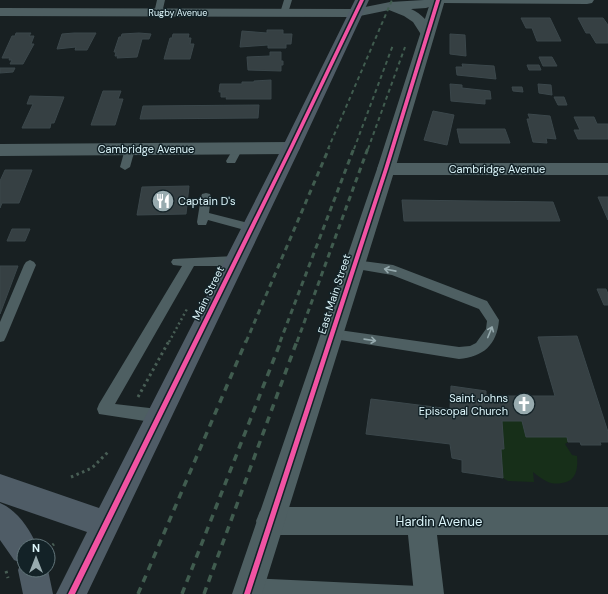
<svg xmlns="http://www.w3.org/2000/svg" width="608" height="594" font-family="'DM Sans',sans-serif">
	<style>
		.green { fill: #172f19 }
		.building { fill: #364043; stroke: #3b474b }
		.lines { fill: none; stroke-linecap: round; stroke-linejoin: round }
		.path-far1 { stroke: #485e55; stroke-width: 2.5; stroke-dasharray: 2 3; stroke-linecap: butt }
		.path { stroke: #485e55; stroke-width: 3; stroke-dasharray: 2.5 3.5; stroke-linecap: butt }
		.service { fill: #4e5f62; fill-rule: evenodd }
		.minor { fill: #4e5f62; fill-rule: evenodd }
		.tertiary { fill: #4e5f62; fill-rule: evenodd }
		.primary { fill: #4f5c66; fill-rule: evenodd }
		.rail-far2 { stroke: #405c4f; stroke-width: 2; stroke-dasharray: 4 3.5; stroke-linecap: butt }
		.rail-far1 { stroke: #405c4f; stroke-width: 3; stroke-dasharray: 5.5 4.5; stroke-linecap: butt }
		.rail { stroke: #405c4f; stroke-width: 3.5; stroke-dasharray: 7 6; stroke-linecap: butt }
		.cycleway-casing { stroke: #132227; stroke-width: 3 }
		.cycleway { fill: #f153a3; fill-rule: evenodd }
		.oneway { stroke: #96aaae }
		.labels { text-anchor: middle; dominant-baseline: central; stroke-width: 3; stroke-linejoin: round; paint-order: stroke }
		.far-street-label { font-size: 9px; fill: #ddf6fb; stroke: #132227 }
		.street-label { font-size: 11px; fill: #ddf6fb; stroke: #132227 }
		.poi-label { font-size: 11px; fill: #ddf6fb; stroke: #132227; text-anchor: start }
		.near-street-label { font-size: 13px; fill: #ddf6fb; stroke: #132227 }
	</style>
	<rect width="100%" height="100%" fill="#182022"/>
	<path class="green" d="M502,421H522L526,437H567L568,442L565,444L572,455L577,456C578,468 577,481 562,483C557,484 551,484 546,481C542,479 537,475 533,472L534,482L508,481L503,478L501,449H504Z"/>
	<path class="building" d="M521,18H550L561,41H537L532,28H526Z
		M578,18H603L608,25V43H596L590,33H586Z
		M267,30H283V34H292L291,44H286V48H268V45L240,47L242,31L267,33Z
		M16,33H31L29,36H34L31,44H34L23,64H10L12,60H9L10,58H2L12,36H15Z
		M74,33H96L87,50H75L76,47L57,49L62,34Z
		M122,34L139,33L151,34L149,39H142L137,57L117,58L118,56H115L116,52H114L119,37H121Z
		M173,34H189L188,38H191L190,44H194L190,59H164L170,38H172Z
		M450,34L465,35L466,56L450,54Z
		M270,52H281V61H283V65H281V71L248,70L247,57L270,56Z
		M539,57H552L557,66H543Z
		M462,64L494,66L496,79L457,75L456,67H463Z
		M527,65H539L541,70H529Z
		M0,68H15L13,72L0,73Z
		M271,80V99H226L227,97H221V92H219L220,84H242V82H254V81Z
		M450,84L462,85V88L490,91L491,99H485V104L451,101Z
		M538,84L551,85L552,95L539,93Z
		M512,87H522L523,92L513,91Z
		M103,91H121L118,99H123L115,125H91Z
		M30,96L64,97L54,123H51L50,128H22L33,104H27Z
		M554,97H564L567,105H558Z
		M259,105L258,118L140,119L143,106Z
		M433,111L454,115L447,145L424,140Z
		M528,114L550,116L556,139L546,138L547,143L533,142L527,119H530Z
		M574,117H594L597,124H608V139H578L574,130H580Z
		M457,129H505L510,143H460Z
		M5,170H32L19,203H2L0,208V181Z
		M189,186L186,214L137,215L142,187Z
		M598,197H608V220Z
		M402,200L553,202L560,221H404Z
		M12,229H30L25,241H7Z
		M0,266H18L0,314Z
		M597,289H606L608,294V305H604Z
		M577,336L608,432V442H600L601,445H581L580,442H568L567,437H526L522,421H502L504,449H501L503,478L462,472V460L452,458L450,444L366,434L371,399L450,409L451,386L486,391V395L496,396H555L538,337Z"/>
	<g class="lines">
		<path class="path-far1" d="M169,342L187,309"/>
		<path class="path" d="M138,397L169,341
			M71,477L92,468L108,452
			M48,549L54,544
			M6,571L8,578"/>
		<path class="service" d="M157,0H165L162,13L158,15L154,13Z
			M284,0H292L288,13L284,15L280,13Z
			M238,145L243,148L235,163H227L226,161L235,146Z
			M130,146L135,149L130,167L125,170L120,167L125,149Z
			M206,193L210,194L211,197L209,213L256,225L257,228L256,231L252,232L208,220L206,225H198L197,222L201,197L202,194Z
			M235,256L239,258L241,261L239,264L235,266H194L115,404L158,409L163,411L165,416L163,421L158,423L99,414L97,409L99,404L182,266L173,265L171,262L173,259Z
			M30,260L34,262L36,265L6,337L4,341L0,342V322L24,265L26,262Z
			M355,260L393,265L487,301L499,320C497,345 483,357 459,359L328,338L326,334L328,330L332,329L459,347L470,346L476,343L486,329L487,321L479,309L392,275L351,268L349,265L351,262Z
			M249,578L419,586L425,588L427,594H248L243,592L241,586L243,580Z"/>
		<path class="minor" d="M424,0H594L592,3L587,4L441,3L426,8L411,9C422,14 429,22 434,33L432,36L427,37L422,36L413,22L404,16L389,10L355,17L0,16V8L355,9L390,2Z
			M291,142L297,144L300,148L297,152L291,154L0,156V144Z
			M386,163H608V175H386L379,174L377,169L379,164Z
			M270,507H608V535H437L444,594H414L408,535H270L260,531L256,521L260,511Z"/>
		<path class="tertiary" d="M431,0H445L395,169L262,594H232L377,169Z"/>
		<path class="primary" d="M355,0H369L300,148L87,594H56L87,532L0,502V474L99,508L282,148Z
			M0,503C17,510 30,529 37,546H24V570H48L53,594H23L18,570L21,563L14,560L0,540Z"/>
		<path class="rail-far2" d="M328,149L392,0
			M354,149L393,45
			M368,149L405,47"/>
		<path class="rail-far1" d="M246,342L329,148
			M280,342L354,148
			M297,342L368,148"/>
		<path class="rail" d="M138,594L246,341
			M182,594L281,341
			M204,594L297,341"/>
		<g class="cycleway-casing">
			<path id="cycleway" d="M360,0H364L293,148L75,594H68L289,148Z
				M436,0H440L388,169L250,594H244L384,169Z"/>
		</g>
		<use href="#cycleway" class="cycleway"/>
	</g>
	<defs><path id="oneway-shaft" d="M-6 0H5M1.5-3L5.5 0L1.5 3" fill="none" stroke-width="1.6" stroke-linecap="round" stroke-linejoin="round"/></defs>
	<g class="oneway">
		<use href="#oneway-shaft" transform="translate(390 270) rotate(-169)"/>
		<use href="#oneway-shaft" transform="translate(490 332) rotate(-68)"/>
		<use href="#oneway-shaft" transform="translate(370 340) rotate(8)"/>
	</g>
	<defs>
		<g id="restaurant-disc" transform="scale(1.15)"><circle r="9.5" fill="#98abaf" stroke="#132227"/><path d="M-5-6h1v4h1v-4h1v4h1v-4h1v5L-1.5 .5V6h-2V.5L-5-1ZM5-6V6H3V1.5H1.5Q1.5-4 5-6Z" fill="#fff"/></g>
		<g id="church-disc" transform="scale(1.15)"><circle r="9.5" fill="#98abaf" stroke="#132227"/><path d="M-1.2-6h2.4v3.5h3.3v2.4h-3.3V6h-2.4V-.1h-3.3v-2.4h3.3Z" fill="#fff"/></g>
	</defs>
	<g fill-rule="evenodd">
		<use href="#restaurant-disc" x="163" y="201"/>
		<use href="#church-disc" x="524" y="404"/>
	</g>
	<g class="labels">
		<g class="far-street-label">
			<text x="178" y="13">Rugby Avenue</text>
		</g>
		<g class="street-label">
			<text x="146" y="149">Cambridge Avenue</text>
			<text x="497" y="169">Cambridge Avenue</text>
			<text transform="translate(208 293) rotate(-64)">Main Street</text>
			<text transform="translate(334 294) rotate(-72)">East Main Street</text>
		</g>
		<g class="poi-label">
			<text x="178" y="201">Captain D's</text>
			<text x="508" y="398" text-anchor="end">Saint Johns<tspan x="508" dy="13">Episcopal Church</tspan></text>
		</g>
		<g class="near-street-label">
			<text x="439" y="521">Hardin Avenue</text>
		</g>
	</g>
	<g transform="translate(36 558)"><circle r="19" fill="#132227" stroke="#64777c"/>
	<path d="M0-3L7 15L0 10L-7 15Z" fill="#98abaf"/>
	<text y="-6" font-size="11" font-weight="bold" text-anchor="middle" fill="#ddf6fb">N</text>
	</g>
</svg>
